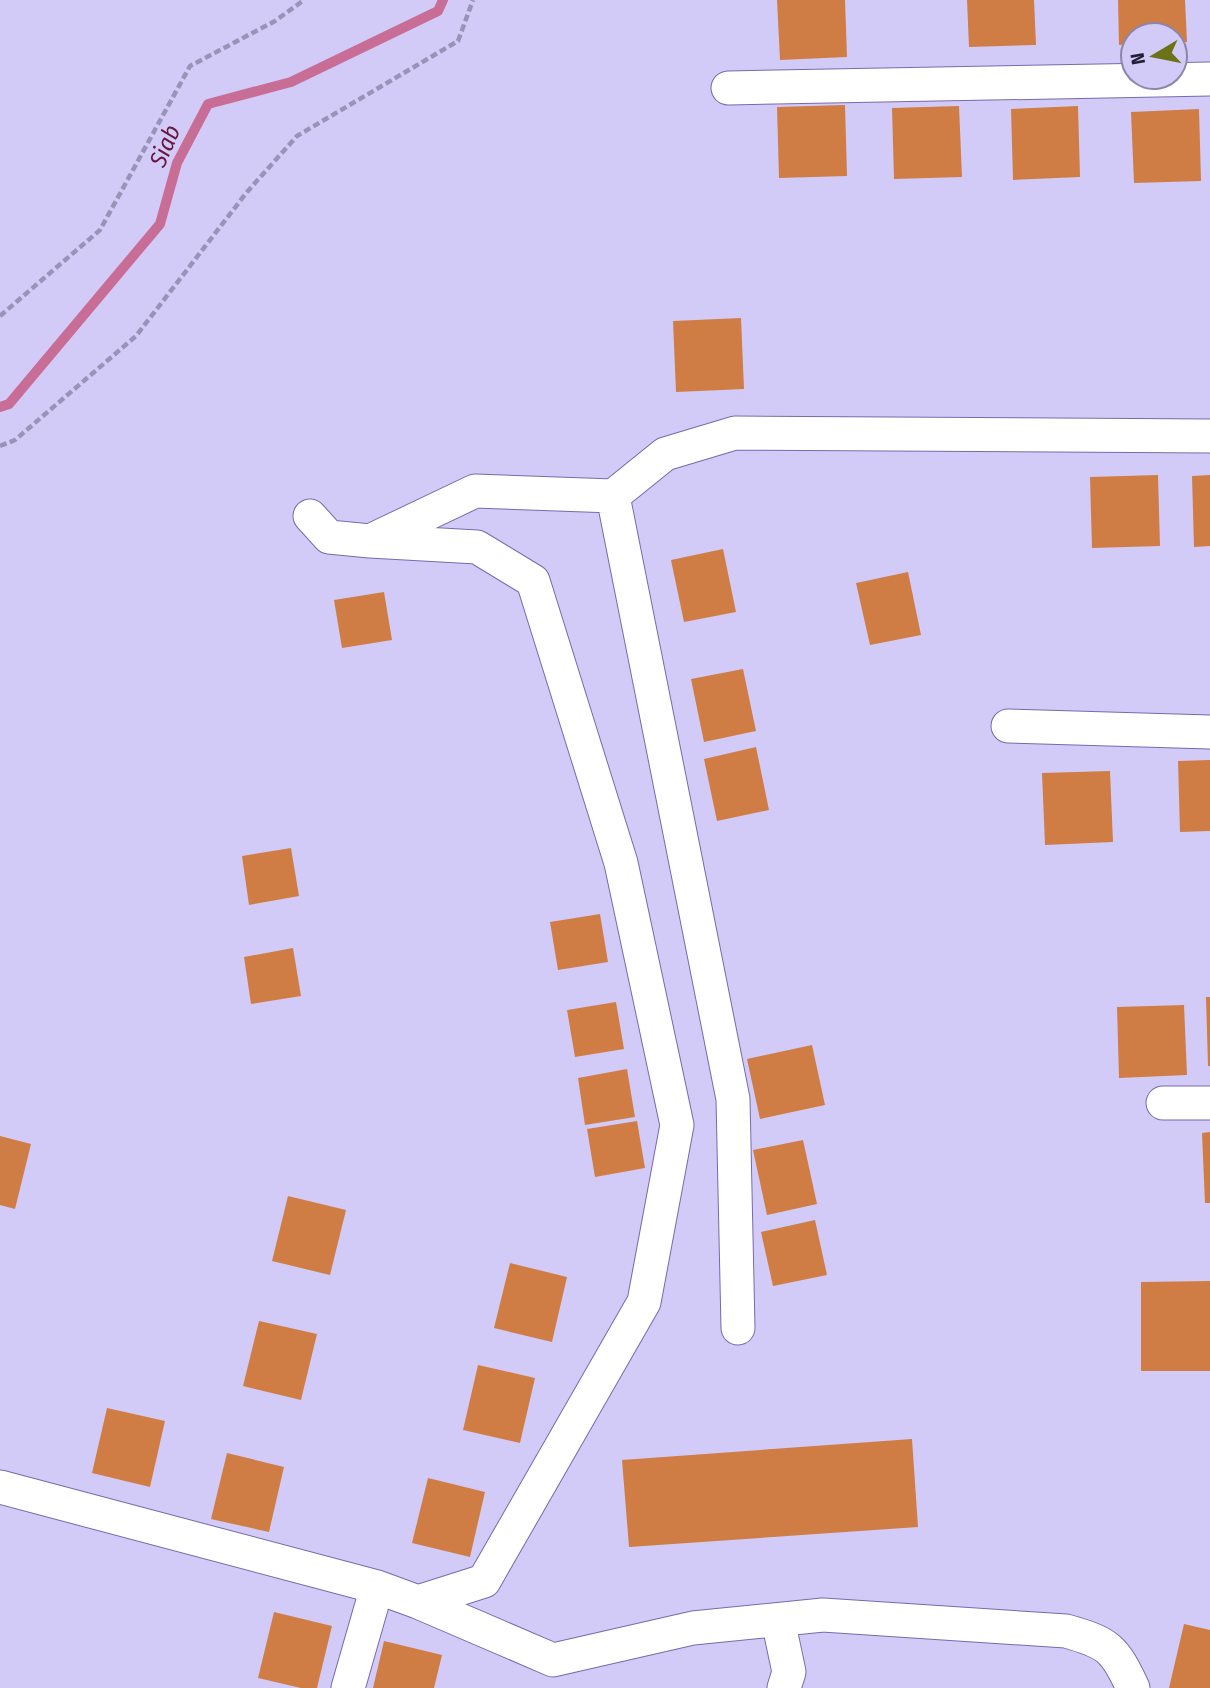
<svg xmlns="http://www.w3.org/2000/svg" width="1210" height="1688" font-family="'Fira Sans Condensed',sans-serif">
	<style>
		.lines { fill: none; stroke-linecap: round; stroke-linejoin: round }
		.stream { stroke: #c86d95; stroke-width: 10 }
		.building { fill: #cf7d45 }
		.minor-casing { stroke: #7969ac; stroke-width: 35 }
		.path { stroke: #9a92b9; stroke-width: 4.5; stroke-dasharray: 7 3.5; stroke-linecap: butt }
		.minor { stroke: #fff; stroke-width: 33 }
		.labels { text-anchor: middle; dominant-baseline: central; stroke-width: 7; stroke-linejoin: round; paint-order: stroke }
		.water-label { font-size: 24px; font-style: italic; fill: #691641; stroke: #d3cbf7 }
	</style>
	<rect width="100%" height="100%" fill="#d3cbf7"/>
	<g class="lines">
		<path class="stream" d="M0,407L9,404L160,224L177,163L208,104L291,82L438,11L443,0"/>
	</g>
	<path class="building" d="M777,0H845L847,57L780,60Z
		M967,0H1034L1036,45L969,47Z
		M1118,0H1185L1187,42L1175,43V35H1133V44L1119,45Z
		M845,105L847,176L779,178L777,107Z
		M959,106L962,177L894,179L892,108Z
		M1078,106L1080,177L1013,180L1011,109Z
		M1199,109L1201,181L1134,183L1131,112Z
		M741,318L744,389L676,392L673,321Z
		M1158,475L1160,546L1092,548L1090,477Z
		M1210,475V546L1194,547L1192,476Z
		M723,549L736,612L684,622L671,560Z
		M908,572L921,635L870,645L856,583Z
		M384,592L392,640L342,648L334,600Z
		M743,669L756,731L704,742L691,679Z
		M756,747L769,810L717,821L704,759Z
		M1210,760V831L1180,832L1178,761Z
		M1110,771L1113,842L1045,845L1042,773Z
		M291,848L299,896L249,905L242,856Z
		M600,914L608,962L558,970L550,922Z
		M293,948L301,996L251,1004L244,957Z
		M1206,997H1210V1066H1208Z
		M616,1002L624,1049L575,1057L567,1010Z
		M1184,1005L1187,1075L1119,1078L1117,1007Z
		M812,1045L825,1105L760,1119L747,1059Z
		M627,1069L635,1117L585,1125L578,1078Z
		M637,1121L645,1168L595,1177L587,1129Z
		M1210,1132V1203H1205L1202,1133Z
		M0,1136L31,1144L15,1209L0,1205Z
		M803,1140L817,1204L767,1215L753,1150Z
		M288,1196L346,1210L330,1275L272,1261Z
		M815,1220L827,1275L773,1286L761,1232Z
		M510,1263L567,1277L552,1342L494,1328Z
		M1210,1281V1371H1141V1282Z
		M259,1321L317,1334L301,1400L243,1386Z
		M478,1365L535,1378L520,1443L463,1430Z
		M107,1408L165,1421L150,1487L92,1473Z
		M912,1439L918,1527L629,1547L622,1460Z
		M227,1453L284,1467L269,1532L211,1519Z
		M428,1478L485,1492L470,1557L412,1543Z
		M274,1612L332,1626L317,1688H301L258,1678Z
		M1184,1624L1210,1630V1688H1169Z
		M384,1641L442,1655L434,1688H373Z"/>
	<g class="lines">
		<g class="minor-casing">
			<path id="minor" d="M728,88L1210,79
				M613,496L733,1099L738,1328
				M310,516L329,537L370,541
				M1008,726L1210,732
				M1163,1103H1210
				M0,1487L377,1587
				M418,1602L553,1660L693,1628L823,1615L1066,1631C1109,1643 1114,1648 1133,1688
				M778,1620L789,1672L784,1688
				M348,1688L377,1587L418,1602L484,1581L644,1302L677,1125L621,863L533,581L477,547L370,541L475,491L613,496L665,454L735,433L1210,436"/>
		</g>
		<path class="path" d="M0,316L100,230L190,66L275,21L304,0
			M0,446L15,440L136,336L247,192L297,136L458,41L473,0"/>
		<use href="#minor" class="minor"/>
	</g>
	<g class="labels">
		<g class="water-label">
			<text transform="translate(165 146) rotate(-67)">Siab</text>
		</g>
	</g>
	<g transform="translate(1154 56) rotate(260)"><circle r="33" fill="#d3cbf7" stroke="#8d85ab" stroke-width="2"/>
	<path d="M0-5L12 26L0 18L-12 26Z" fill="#6c7219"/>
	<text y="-10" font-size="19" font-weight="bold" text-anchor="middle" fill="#231d38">N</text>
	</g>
</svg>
